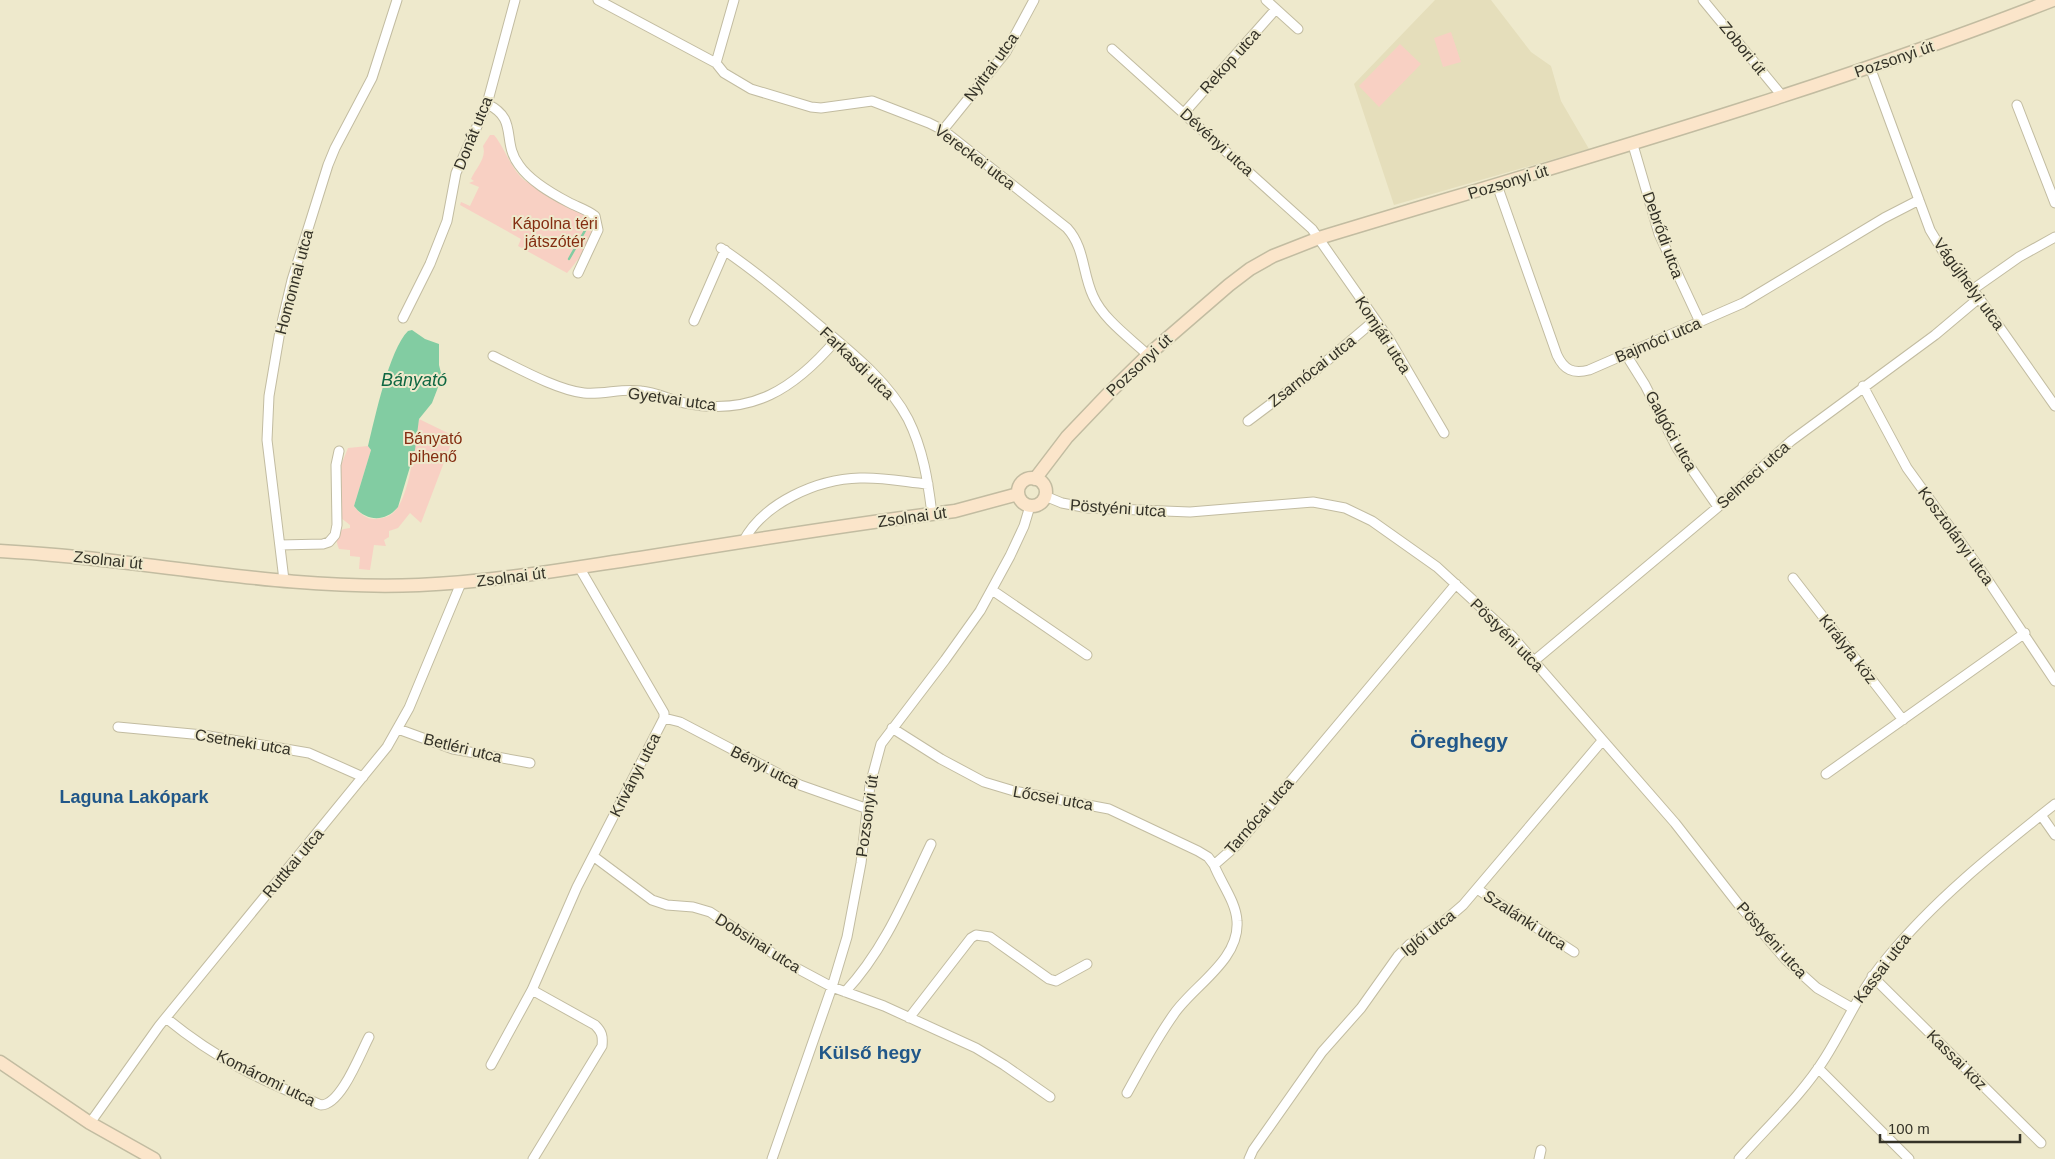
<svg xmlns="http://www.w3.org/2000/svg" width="2055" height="1159" font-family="Arial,sans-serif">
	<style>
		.built { fill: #e5debb }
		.green { fill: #f8d0c3 }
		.water { fill: #82cca2 }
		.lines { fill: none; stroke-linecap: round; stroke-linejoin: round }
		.stream { stroke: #82cca2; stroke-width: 2.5 }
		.street-casing { stroke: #c2bca1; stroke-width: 11 }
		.secondary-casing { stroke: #c2bca1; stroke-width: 15 }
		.street { stroke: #fff; stroke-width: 9 }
		.secondary { stroke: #fbe5ca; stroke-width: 12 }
		.labels { text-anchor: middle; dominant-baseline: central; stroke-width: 4; stroke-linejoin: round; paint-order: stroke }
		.street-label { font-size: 16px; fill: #343227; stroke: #eee9cc }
		.park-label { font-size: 16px; fill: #842d11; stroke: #eee9cc }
		.water-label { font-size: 18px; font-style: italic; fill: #0e6742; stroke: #eee9cc }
		.neighbourhood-label { font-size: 18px; font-weight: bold; fill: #215789; stroke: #eee9cc }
		.quarter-label { font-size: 19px; font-weight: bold; fill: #215789; stroke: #eee9cc }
		.district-label { font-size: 21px; font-weight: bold; fill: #215789; stroke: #eee9cc }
	</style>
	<rect width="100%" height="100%" fill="#eee9cc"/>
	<path class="built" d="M1435,0H1491L1531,52L1551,66L1561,101L1589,149L1394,205L1354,84Z"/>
	<path class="green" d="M1451,32L1461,62L1443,67L1434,38Z
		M1400,44L1421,64L1379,107L1359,86Z
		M490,135H494C505,148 511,169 524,180C537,189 589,213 593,222C597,236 576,263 567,273L518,246L521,239L460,205L461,202L470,206L479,187L469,183L474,181L471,179C476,168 487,158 483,146Z
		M419,419L454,436L421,523L410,513L398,528L389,531V537L384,540L386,546L374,545L370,570L359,569L360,557L350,556V550L339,549C334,537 336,529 350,528V525L341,518L340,514L341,465L348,448L368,446L371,450L354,506C359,513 367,520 376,519C383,518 389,517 394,512C411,495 414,443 419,419Z"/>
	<path class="water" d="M412,330L425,339L439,344V365L442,377L432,403L419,419L415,450L398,507C386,522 366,522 354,506L371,450L368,446C375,418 389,350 408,331Z"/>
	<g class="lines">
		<path class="stream" d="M569,259L587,227"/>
		<g class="street-casing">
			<path id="street" d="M598,0L716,63L724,73L751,89L811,107L821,108L872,101L929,123L943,130L1067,228C1085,248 1082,272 1093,296C1103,319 1130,338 1148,355
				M1266,0L1298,29
				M1703,0L1783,97
				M1112,49L1312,229L1389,339L1444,433
				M716,63L734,0
				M1870,67L1930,230L1947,258L1979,298L2055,406
				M487,104C519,119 501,141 519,165C530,181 551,193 568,202C577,207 586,209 595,216L598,230L578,273
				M2017,105L2055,203
				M1184,113L1276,9
				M943,130L1006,52L1034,0
				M1633,145L1659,234L1700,322
				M1497,185L1557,355C1564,370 1573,374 1589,370L1743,303L1884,218L1919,200
				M721,248C754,270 784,295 814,321C847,349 887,379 908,419C923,449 928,481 932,514
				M1972,290L2019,257L2055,237
				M403,318L430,264L447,221L456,173L487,104L515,0
				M694,321L725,250
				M1625,353L1645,385L1677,448L1718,507
				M493,356C518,368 557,390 584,393C603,395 622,388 641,391C656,392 670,400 685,403C752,417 795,388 836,340
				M1863,386L1907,468L1983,573L2055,681
				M1248,421L1316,370L1375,320
				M1045,496L1062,503L1088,508L1190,512L1313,502L1345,508L1372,521L1437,567L1512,636L1675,823L1739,905L1786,960L1817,988L1852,1008
				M743,542C763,503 817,479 860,478C883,477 906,482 928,484
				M280,545L323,544L329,542L335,535L337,525L336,465L339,451
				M1793,578L1903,720
				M284,580L267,440L269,396L280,331L292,280L328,165L335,148L372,78L397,0
				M992,590L1087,655
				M1534,661L1718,507L1791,441L1935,335L1979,298
				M664,718L680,722L800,785L868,809
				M118,727L203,735L309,753L363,777
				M892,728L941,759L984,782L1014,791L1109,809L1198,851L1208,857L1214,865
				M398,729L453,749L530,763
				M1826,774L2025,633
				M2041,815L2055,835
				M593,856L652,900L667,905L693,907L710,912L789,964L832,987L884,1006L976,1048L1004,1065L1050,1097
				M1477,889L1574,952
				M1872,976L2041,1143
				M532,990L595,1025C602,1032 603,1036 602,1046L533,1159
				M845,992C885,949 906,896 931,844
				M166,1018C217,1060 261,1080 321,1105C341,1105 360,1054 369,1037
				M909,1018L971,938L976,935L990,937L1049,979L1056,981L1087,964
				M491,1065L532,990L577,887L664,718V713L579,567
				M1818,1068L1909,1159
				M1127,1093C1142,1066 1156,1039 1174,1014C1193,986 1240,960 1237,921C1236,902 1221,883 1214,865L1237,845L1456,584
				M90,1123L159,1026L387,747L409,708L461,583
				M772,1159L832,987L847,937L861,863L870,785L881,744L945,660L980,611L1010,556L1024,526L1030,506
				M1249,1159L1253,1150L1322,1052L1361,1008L1398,956L1410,944L1442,923L1463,905L1602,741
				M1539,1159L1541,1150
				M1739,1159C1768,1126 1802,1095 1825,1058C1847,1023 1860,990 1887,958C1935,899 1996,851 2055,804"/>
		</g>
		<g class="secondary-casing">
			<path id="secondary" d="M1018 492a14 14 0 1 1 28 0a14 14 0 1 1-28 0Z
				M1035,479L1067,437L1109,393L1148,355L1229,285L1250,269L1273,256L1319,238C1566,163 1812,94 2053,0
				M0,551C140,558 279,591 419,585C493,582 566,569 640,558C745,541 850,524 955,511L1018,494
				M0,1062L90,1123L154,1159"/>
		</g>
		<use href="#street" class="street"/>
		<use href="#secondary" class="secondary"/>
	</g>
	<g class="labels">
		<g class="street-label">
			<text transform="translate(1743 48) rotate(51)">Zobori út</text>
			<text transform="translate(1894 59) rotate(-19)">Pozsonyi út</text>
			<text transform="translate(1230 61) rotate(-48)">Rekop utca</text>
			<text transform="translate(991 67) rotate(-54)">Nyitrai utca</text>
			<text transform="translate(473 133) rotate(-68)">Donát utca</text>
			<text transform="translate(1217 142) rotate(42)">Dévényi utca</text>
			<text transform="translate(975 157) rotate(37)">Vereckei utca</text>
			<text transform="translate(1508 182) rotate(-17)">Pozsonyi út</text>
			<text transform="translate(1663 235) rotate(70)">Debrődi utca</text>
			<text transform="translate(294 282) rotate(-75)">Homonnai utca</text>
			<text transform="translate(1969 284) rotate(54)">Vágújhelyi utca</text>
			<text transform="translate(1383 335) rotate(57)">Komjáti utca</text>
			<text transform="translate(1658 340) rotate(-23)">Bajmóci utca</text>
			<text transform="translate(857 363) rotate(44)">Farkasdi utca</text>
			<text transform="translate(1139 365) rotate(-43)">Pozsonyi út</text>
			<text transform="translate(1312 371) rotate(-38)">Zsarnócai utca</text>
			<text transform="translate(672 399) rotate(8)">Gyetvai utca</text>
			<text transform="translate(1671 431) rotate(61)">Galgóci utca</text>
			<text transform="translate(1753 475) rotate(-42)">Selmeci utca</text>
			<text transform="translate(1118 508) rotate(4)">Pöstyéni utca</text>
			<text transform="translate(912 517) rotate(-8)">Zsolnai út</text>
			<text transform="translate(1956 536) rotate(54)">Kosztolányi utca</text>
			<text transform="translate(108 560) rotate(6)">Zsolnai út</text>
			<text transform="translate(511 577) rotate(-7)">Zsolnai út</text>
			<text transform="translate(1507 635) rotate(45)">Pöstyéni utca</text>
			<text transform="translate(1848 649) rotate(52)">Királyfa köz</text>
			<text transform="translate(243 742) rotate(9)">Csetneki utca</text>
			<text transform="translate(463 748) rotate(14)">Betléri utca</text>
			<text transform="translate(765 767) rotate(27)">Bényi utca</text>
			<text transform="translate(635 775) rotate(-63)">Kriványi utca</text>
			<text transform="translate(1053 798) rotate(10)">Lőcsei utca</text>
			<text transform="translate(867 816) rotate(-82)">Pozsonyi út</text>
			<text transform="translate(1259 816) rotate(-49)">Tarnócai utca</text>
			<text transform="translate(293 863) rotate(-50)">Ruttkai utca</text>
			<text transform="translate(1525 920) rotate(33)">Szalánki utca</text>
			<text transform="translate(1428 933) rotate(-38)">Iglói utca</text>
			<text transform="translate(1772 940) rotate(48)">Pöstyéni utca</text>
			<text transform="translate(758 943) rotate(32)">Dobsinai utca</text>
			<text transform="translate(1882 968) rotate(-53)">Kassai utca</text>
			<text transform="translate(1957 1060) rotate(45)">Kassai köz</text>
			<text transform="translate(266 1078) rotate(26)">Komáromi utca</text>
		</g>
		<g class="park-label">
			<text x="555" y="223">Kápolna téri<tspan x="555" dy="18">játszótér</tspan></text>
			<text x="433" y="438">Bányató<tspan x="433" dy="18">pihenő</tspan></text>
		</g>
		<g class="water-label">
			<text x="414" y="380">Bányató</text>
		</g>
		<g class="neighbourhood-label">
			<text x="134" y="797">Laguna Lakópark</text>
		</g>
		<g class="quarter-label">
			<text x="870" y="1052">Külső hegy</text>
		</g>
		<g class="district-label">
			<text x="1459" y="740">Öreghegy</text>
		</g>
	</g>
	<path d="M1880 1134v8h140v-8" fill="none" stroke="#343227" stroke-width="2.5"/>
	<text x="1888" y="1134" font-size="15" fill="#343227" stroke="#eee9cc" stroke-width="4" paint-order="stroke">100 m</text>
</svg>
